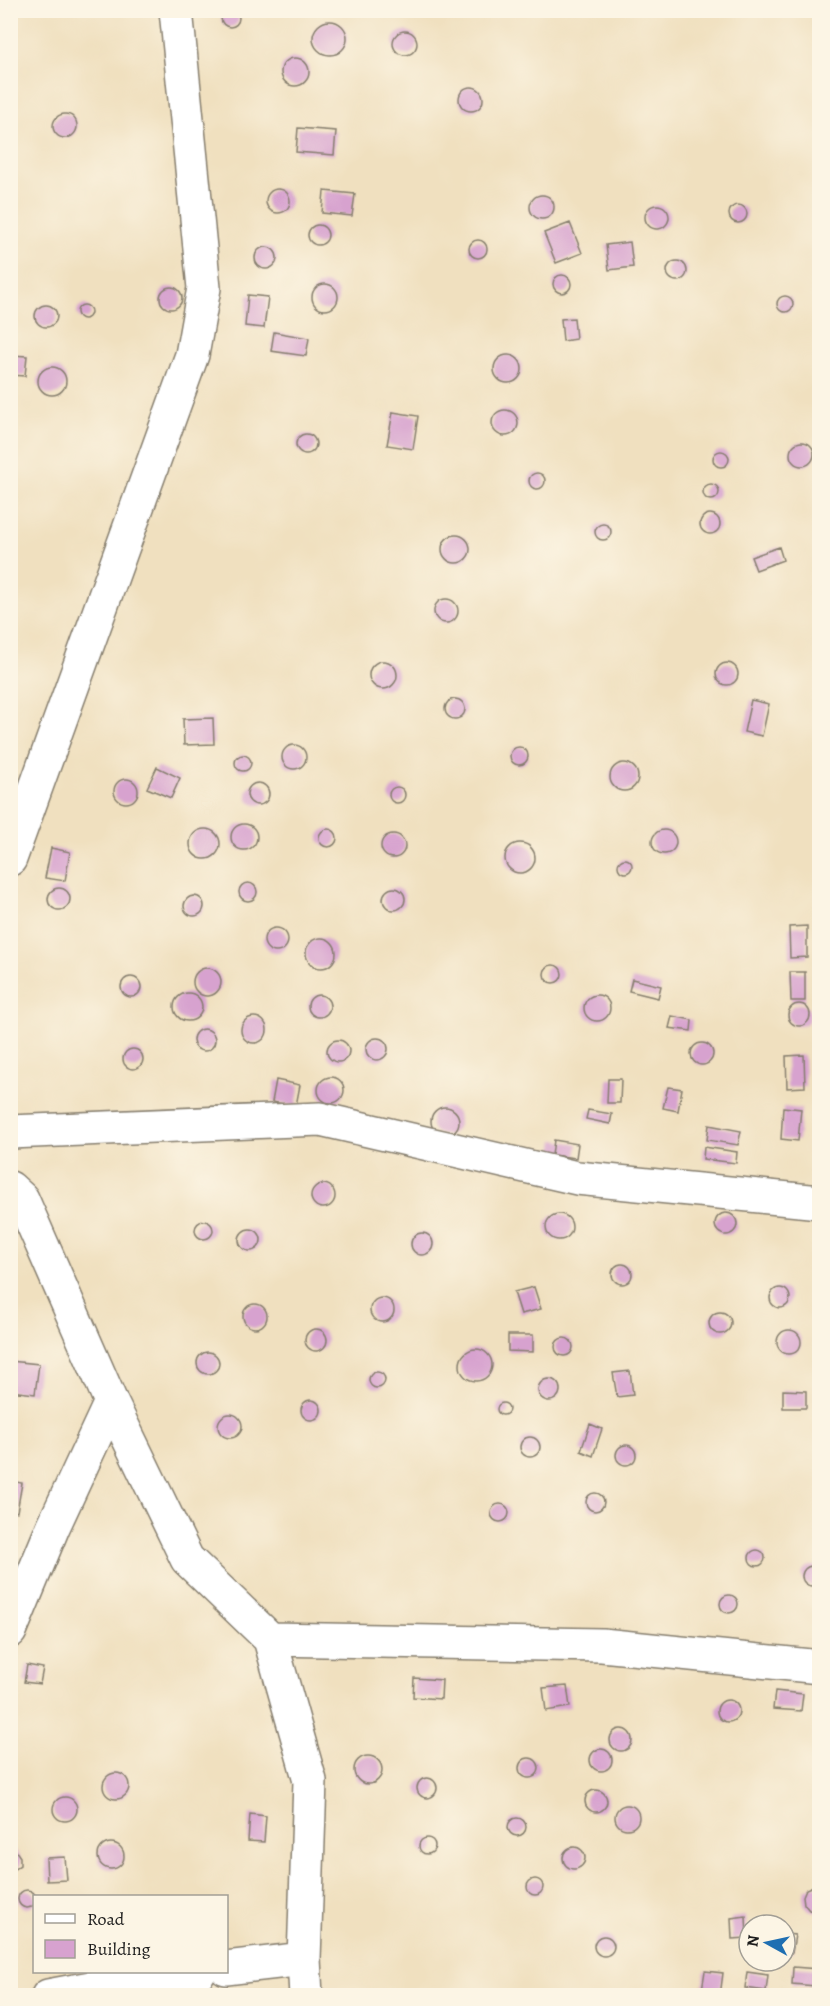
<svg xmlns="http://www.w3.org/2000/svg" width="830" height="2006" font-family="Alegreya,serif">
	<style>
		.building { fill: #d7a2cf }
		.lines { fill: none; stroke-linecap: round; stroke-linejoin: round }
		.street-casing { stroke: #867e6e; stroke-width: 36 }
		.street { stroke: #fff; stroke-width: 33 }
	</style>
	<rect width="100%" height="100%" fill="#fcf5e5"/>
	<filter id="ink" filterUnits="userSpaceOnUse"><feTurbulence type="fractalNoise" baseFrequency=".0167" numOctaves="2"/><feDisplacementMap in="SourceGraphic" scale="12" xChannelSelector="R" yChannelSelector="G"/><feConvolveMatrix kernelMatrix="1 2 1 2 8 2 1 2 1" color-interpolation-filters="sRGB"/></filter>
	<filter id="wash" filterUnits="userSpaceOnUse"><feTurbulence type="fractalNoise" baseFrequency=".008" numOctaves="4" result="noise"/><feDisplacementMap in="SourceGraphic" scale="24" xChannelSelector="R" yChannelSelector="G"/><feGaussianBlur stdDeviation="1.35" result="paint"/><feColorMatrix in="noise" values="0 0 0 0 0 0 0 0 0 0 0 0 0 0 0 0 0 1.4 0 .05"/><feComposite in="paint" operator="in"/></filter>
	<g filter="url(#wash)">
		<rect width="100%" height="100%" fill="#f0e0bf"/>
		<g id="blocks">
			<path class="building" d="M221 18a9 9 0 1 1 18 0a9 9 0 1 1-18 0Z
				M313 38a17 17 0 1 1 34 0a17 17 0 1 1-34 0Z
				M393 43a12 12 0 1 1 24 0a12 12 0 1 1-24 0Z
				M281 72a14 14 0 1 1 28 0a14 14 0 1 1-28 0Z
				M459 99a12 12 0 1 1 24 0a12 12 0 1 1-24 0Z
				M53 126a12 12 0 1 1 24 0a12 12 0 1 1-24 0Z
				M298,128L336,131L334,155L296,152Z
				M266 201a12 12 0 1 1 24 0a12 12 0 1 1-24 0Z
				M324,191L355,194L352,216L322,213Z
				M530 207a12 12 0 1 1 24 0a12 12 0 1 1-24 0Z
				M645 217a12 12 0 1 1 24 0a12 12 0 1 1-24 0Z
				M729 214a9 9 0 1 1 18 0a9 9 0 1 1-18 0Z
				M570,223L582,253L556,263L544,233Z
				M308 235a10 10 0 1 1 20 0a10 10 0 1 1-20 0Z
				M469 249a9 9 0 1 1 18 0a9 9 0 1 1-18 0Z
				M630,242L633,267L609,270L606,245Z
				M255 258a11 11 0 1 1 22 0a11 11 0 1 1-22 0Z
				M667 271a10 10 0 1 1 20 0a10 10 0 1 1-20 0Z
				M553 284a9 9 0 1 1 18 0a9 9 0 1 1-18 0Z
				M312 297a13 13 0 1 1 26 0a13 13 0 1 1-26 0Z
				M160 298a11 11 0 1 1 22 0a11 11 0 1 1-22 0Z
				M248,295L268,297L264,328L245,326Z
				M777 304a8 8 0 1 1 16 0a8 8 0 1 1-16 0Z
				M35 316a11 11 0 1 1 22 0a11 11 0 1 1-22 0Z
				M77 312a7 7 0 1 1 14 0a7 7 0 1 1-14 0Z
				M574,318L576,339L563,341L561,319Z
				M274,332L309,338L306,356L271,351Z
				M10,355L27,356L25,376L10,375Z
				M494 369a14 14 0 1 1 28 0a14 14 0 1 1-28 0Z
				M38 381a14 14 0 1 1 28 0a14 14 0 1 1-28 0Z
				M492 423a13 13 0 1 1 26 0a13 13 0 1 1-26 0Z
				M393,412L418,416L413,449L387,445Z
				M296 444a10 10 0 1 1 20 0a10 10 0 1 1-20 0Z
				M790 454a12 12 0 1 1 24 0a12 12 0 1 1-24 0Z
				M713 459a8 8 0 1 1 16 0a8 8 0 1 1-16 0Z
				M529 481a8 8 0 1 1 16 0a8 8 0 1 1-16 0Z
				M703 492a8 8 0 1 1 16 0a8 8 0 1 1-16 0Z
				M700 524a10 10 0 1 1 20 0a10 10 0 1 1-20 0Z
				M595 532a8 8 0 1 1 16 0a8 8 0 1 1-16 0Z
				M442 549a14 14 0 1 1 28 0a14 14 0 1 1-28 0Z
				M779,547L783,560L756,570L751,557Z
				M434 611a12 12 0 1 1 24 0a12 12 0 1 1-24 0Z
				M369 675a14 14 0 1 1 28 0a14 14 0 1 1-28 0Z
				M716 674a11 11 0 1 1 22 0a11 11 0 1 1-22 0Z
				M445 709a10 10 0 1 1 20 0a10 10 0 1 1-20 0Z
				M751,700L769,704L762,736L744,732Z
				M213,718L214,744L184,745L183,719Z
				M282 757a12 12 0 1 1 24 0a12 12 0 1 1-24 0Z
				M510 756a9 9 0 1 1 18 0a9 9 0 1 1-18 0Z
				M235 763a8 8 0 1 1 16 0a8 8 0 1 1-16 0Z
				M610 777a14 14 0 1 1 28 0a14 14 0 1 1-28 0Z
				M157,767L180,778L171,798L147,788Z
				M114 791a12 12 0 1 1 24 0a12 12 0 1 1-24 0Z
				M247 794a11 11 0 1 1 22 0a11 11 0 1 1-22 0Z
				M389 795a8 8 0 1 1 16 0a8 8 0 1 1-16 0Z
				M231 837a13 13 0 1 1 26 0a13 13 0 1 1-26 0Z
				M190 844a15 15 0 1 1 30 0a15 15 0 1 1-30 0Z
				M319 838a9 9 0 1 1 18 0a9 9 0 1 1-18 0Z
				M652 842a12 12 0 1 1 24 0a12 12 0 1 1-24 0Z
				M381 846a12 12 0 1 1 24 0a12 12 0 1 1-24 0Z
				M505 858a15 15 0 1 1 30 0a15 15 0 1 1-30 0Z
				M51,848L70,852L65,881L45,878Z
				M618 866a7 7 0 1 1 14 0a7 7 0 1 1-14 0Z
				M239 892a9 9 0 1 1 18 0a9 9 0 1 1-18 0Z
				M383 899a11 11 0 1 1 22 0a11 11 0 1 1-22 0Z
				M48 899a11 11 0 1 1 22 0a11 11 0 1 1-22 0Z
				M184 906a10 10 0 1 1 20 0a10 10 0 1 1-20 0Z
				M807,926V957L790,958L789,927Z
				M264 940a12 12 0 1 1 24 0a12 12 0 1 1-24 0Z
				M306 953a15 15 0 1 1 30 0a15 15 0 1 1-30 0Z
				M544 974a9 9 0 1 1 18 0a9 9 0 1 1-18 0Z
				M193 982a14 14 0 1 1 28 0a14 14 0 1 1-28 0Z
				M790,972H805V1001H791Z
				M121 987a10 10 0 1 1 20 0a10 10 0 1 1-20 0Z
				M632,979L661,986L658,998L629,991Z
				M174 1007a14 14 0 1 1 28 0a14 14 0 1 1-28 0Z
				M308 1006a11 11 0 1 1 22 0a11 11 0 1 1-22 0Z
				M584 1008a13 13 0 1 1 26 0a13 13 0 1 1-26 0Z
				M788 1015a11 11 0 1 1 22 0a11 11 0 1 1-22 0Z
				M672,1016L692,1020L691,1031L669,1028Z
				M241 1030a13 13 0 1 1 26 0a13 13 0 1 1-26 0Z
				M193 1040a11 11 0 1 1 22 0a11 11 0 1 1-22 0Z
				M366 1049a11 11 0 1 1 22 0a11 11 0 1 1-22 0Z
				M327 1051a11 11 0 1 1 22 0a11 11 0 1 1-22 0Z
				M691 1054a11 11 0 1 1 22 0a11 11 0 1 1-22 0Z
				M123 1059a10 10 0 1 1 20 0a10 10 0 1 1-20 0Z
				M804,1055L805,1087L787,1088L786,1056Z
				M318 1090a13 13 0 1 1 26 0a13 13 0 1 1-26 0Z
				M608,1079H621L620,1103H607Z
				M276,1080L300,1085L296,1106L272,1102Z
				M668,1087L682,1089L678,1111L663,1108Z
				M783,1107L801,1109L798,1141L781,1139Z
				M431 1121a14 14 0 1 1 28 0a14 14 0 1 1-28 0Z
				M588,1110L612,1114L610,1124L586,1119Z
				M709,1125L741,1131L738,1145L707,1140Z
				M554,1140L578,1144L576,1158L552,1155Z
				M704,1147L737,1152L736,1163L703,1159Z
				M311 1196a12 12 0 1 1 24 0a12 12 0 1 1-24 0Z
				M715 1224a11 11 0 1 1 22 0a11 11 0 1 1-22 0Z
				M546 1227a13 13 0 1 1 26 0a13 13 0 1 1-26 0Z
				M195 1230a9 9 0 1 1 18 0a9 9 0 1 1-18 0Z
				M239 1240a11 11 0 1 1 22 0a11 11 0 1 1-22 0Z
				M411 1244a11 11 0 1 1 22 0a11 11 0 1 1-22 0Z
				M612 1274a10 10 0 1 1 20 0a10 10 0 1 1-20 0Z
				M534,1287L541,1309L521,1314L514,1292Z
				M770 1298a10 10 0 1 1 20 0a10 10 0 1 1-20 0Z
				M370 1310a12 12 0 1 1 24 0a12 12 0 1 1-24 0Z
				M243 1316a12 12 0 1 1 24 0a12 12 0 1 1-24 0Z
				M709 1323a11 11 0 1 1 22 0a11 11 0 1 1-22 0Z
				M305 1340a11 11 0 1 1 22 0a11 11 0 1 1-22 0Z
				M777 1342a12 12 0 1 1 24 0a12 12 0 1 1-24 0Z
				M508,1335H533V1352L508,1351Z
				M555 1347a9 9 0 1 1 18 0a9 9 0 1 1-18 0Z
				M460 1365a16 16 0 1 1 32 0a16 16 0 1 1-32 0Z
				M197 1363a11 11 0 1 1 22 0a11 11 0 1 1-22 0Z
				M10,1361L39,1364L35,1394L10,1391Z
				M630,1371L633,1395L617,1397L613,1373Z
				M369 1380a8 8 0 1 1 16 0a8 8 0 1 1-16 0Z
				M538 1390a11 11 0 1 1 22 0a11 11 0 1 1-22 0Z
				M783,1390L806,1391V1408H783Z
				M301 1410a10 10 0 1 1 20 0a10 10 0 1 1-20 0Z
				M497 1409a6 6 0 1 1 12 0a6 6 0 1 1-12 0Z
				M218 1426a12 12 0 1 1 24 0a12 12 0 1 1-24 0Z
				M590,1424L602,1429L593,1456L581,1451Z
				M520 1447a10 10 0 1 1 20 0a10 10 0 1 1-20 0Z
				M616 1455a10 10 0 1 1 20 0a10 10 0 1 1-20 0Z
				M10,1481L22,1483L17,1512L10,1511Z
				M586 1502a9 9 0 1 1 18 0a9 9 0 1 1-18 0Z
				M491 1513a9 9 0 1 1 18 0a9 9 0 1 1-18 0Z
				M749 1558a8 8 0 1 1 16 0a8 8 0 1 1-16 0Z
				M802 1576a10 10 0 1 1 20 0a10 10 0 1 1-20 0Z
				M720 1604a9 9 0 1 1 18 0a9 9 0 1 1-18 0Z
				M27,1665L43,1668L40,1684L24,1682Z
				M414,1678L442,1680L441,1699L413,1697Z
				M567,1686L570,1707L546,1711L543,1688Z
				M775,1691L803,1694L801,1711L773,1709Z
				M717 1711a11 11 0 1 1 22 0a11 11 0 1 1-22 0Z
				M610 1740a11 11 0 1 1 22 0a11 11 0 1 1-22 0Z
				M590 1760a11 11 0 1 1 22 0a11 11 0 1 1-22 0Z
				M354 1770a14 14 0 1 1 28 0a14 14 0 1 1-28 0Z
				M519 1768a10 10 0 1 1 20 0a10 10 0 1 1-20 0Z
				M103 1786a13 13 0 1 1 26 0a13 13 0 1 1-26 0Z
				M417 1788a10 10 0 1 1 20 0a10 10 0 1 1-20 0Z
				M585 1801a11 11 0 1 1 22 0a11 11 0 1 1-22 0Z
				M53 1809a12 12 0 1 1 24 0a12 12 0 1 1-24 0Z
				M615 1817a12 12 0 1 1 24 0a12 12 0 1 1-24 0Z
				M250,1814L266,1816L264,1842L248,1841Z
				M508 1827a9 9 0 1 1 18 0a9 9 0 1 1-18 0Z
				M419 1846a8 8 0 1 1 16 0a8 8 0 1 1-16 0Z
				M98 1856a13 13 0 1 1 26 0a13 13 0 1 1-26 0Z
				M563 1858a11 11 0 1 1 22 0a11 11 0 1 1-22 0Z
				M10,1848L16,1851L20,1857V1865L10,1872Z
				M65,1857L67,1880L47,1881L46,1858Z
				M527 1887a8 8 0 1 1 16 0a8 8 0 1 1-16 0Z
				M813,1886L820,1887V1910L816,1912L809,1910L804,1904L803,1896L806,1889Z
				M18 1899a9 9 0 1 1 18 0a9 9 0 1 1-18 0Z
				M746,1916L747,1938L732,1939L731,1918Z
				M785,1934L795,1935L792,1953L785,1952Z
				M594 1946a10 10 0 1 1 20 0a10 10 0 1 1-20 0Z
				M793,1967L818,1969L816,1986L792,1984Z
				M705,1971L723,1973L720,1996H701Z
				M747,1972L768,1975L766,1991L745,1988Z"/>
		</g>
	</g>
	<g filter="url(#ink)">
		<use href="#blocks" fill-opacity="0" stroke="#867e6e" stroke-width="1.5"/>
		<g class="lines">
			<g class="street-casing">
				<path id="street" d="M10,859L192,355L204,288L176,10
					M10,1132L320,1119L577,1178L820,1202
					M10,1188L22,1199L111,1402L187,1559L270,1639L310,1781L304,1959L306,1996
					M10,1631L53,1527L111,1402
					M270,1639L602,1645L820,1667
					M226,1968L304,1959
					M48,1996L144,1978L199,1972"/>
			</g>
			<use href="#street" class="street"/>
		</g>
	</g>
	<rect width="830" height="2006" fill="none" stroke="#fcf5e5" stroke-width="36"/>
	<rect x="33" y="1895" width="195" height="78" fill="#fcf5e5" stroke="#a29e95" stroke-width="1.5"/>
	<rect x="45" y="1914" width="30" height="9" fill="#ffffff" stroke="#a29e95" stroke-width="1.5"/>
	<text x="87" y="1925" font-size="18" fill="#1c1c1c">Road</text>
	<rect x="45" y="1940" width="30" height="18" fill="#d7a2cf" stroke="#a29e95" stroke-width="1.5"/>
	<text x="87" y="1955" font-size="18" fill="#1c1c1c">Building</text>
	<g transform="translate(767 1943) rotate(278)"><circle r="28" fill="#fcf5e5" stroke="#a29e95" stroke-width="1.5"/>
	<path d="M0-4.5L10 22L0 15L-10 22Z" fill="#1f6fb2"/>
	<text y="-9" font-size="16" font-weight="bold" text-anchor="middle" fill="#1c1c1c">N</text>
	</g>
</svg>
